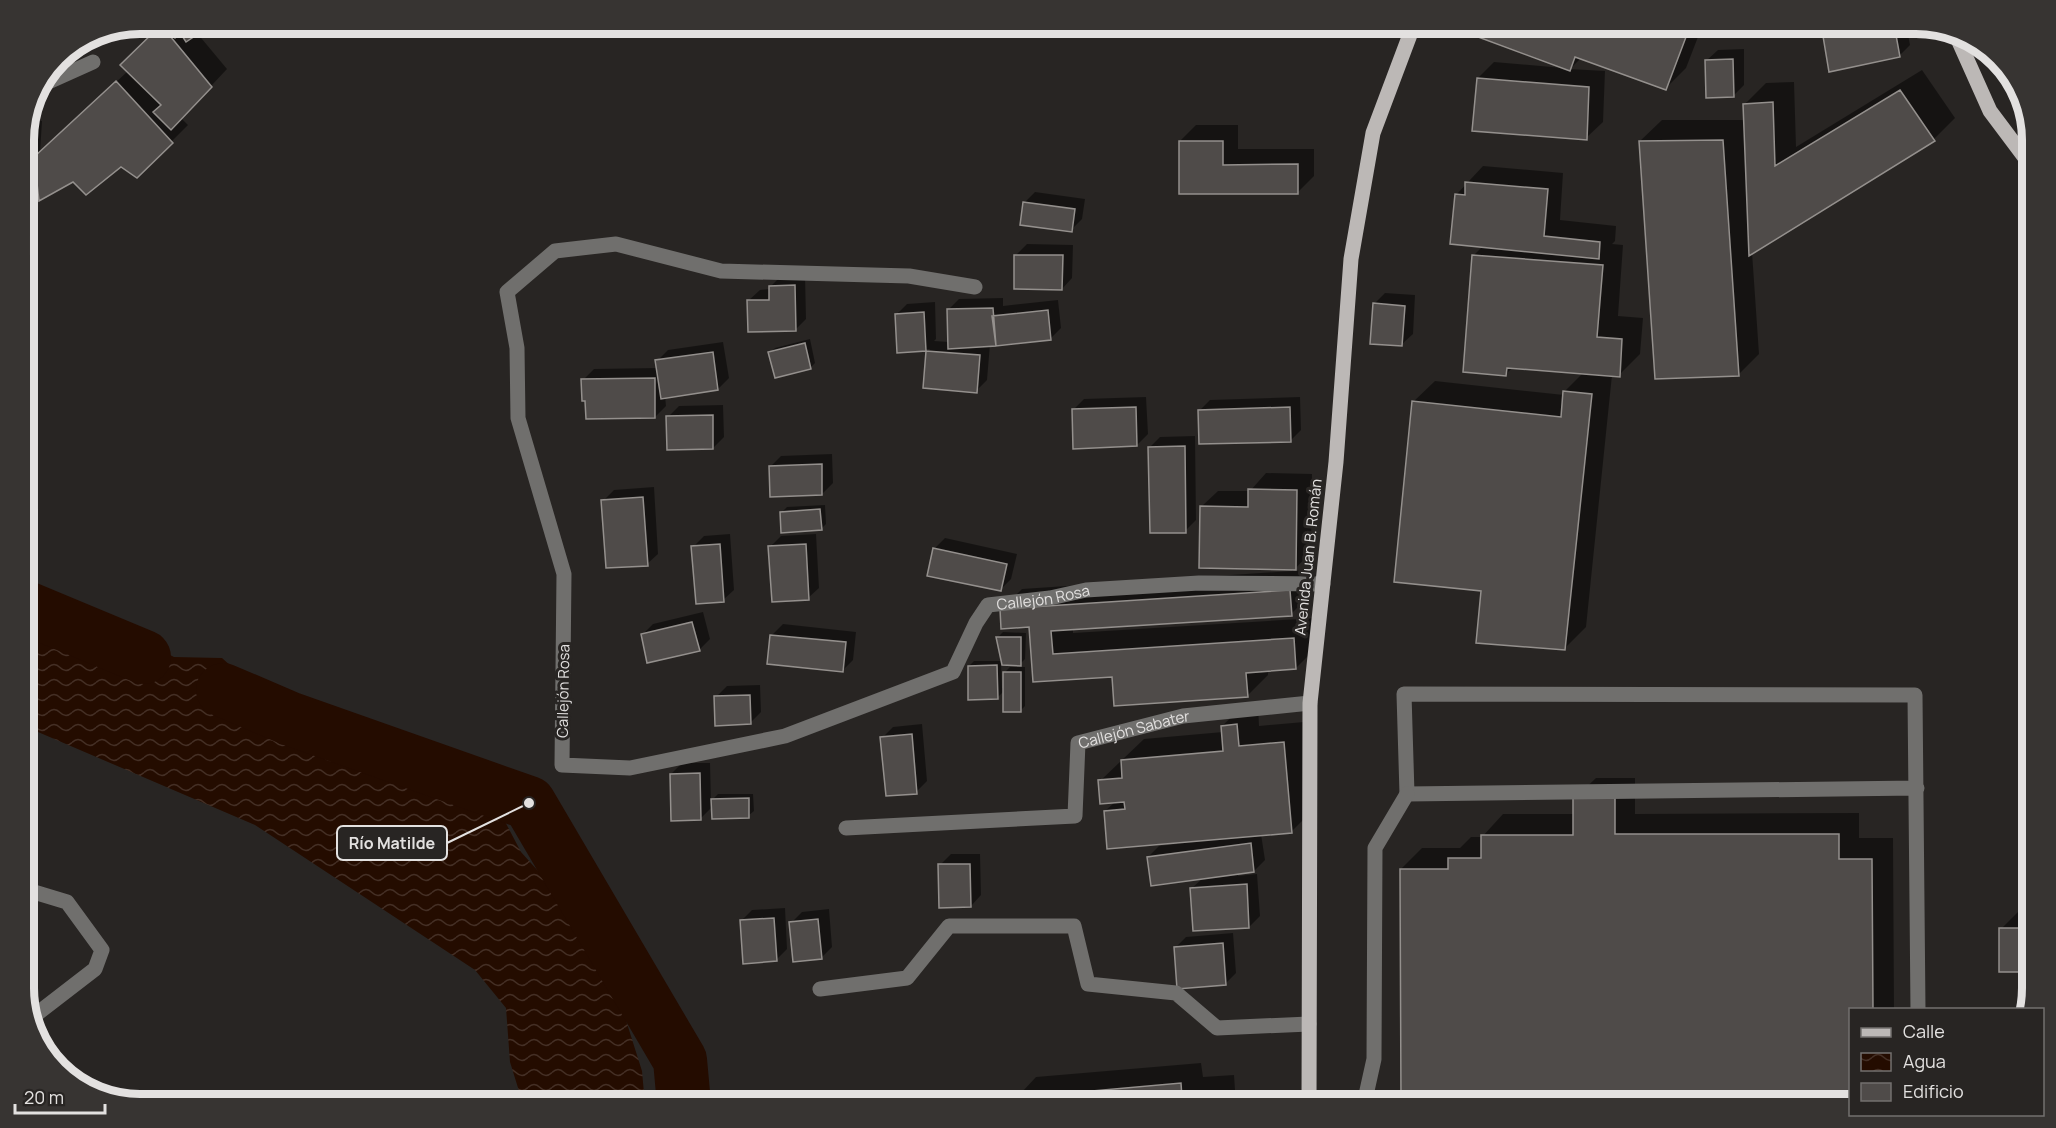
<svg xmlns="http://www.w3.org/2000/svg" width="2056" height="1128" font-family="Manrope,sans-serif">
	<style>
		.water { fill: url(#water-waves) }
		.shadow { fill: #0007 }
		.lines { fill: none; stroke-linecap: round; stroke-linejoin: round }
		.river { stroke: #240c00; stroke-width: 54 }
		.building { fill: #4f4b49; stroke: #94908d; stroke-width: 1.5 }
		.minor { stroke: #706f6d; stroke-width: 15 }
		.major { stroke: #bcb8b6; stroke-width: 15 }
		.labels { text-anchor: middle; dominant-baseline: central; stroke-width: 6; stroke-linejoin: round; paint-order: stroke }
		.street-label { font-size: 15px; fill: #e3e1e0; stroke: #282523 }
		.rim { fill: none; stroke: #e3e1e0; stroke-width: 8 }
		.leader { fill: none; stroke: #e3e1e0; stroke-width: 2 }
		.callout-dot { fill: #e3e1e0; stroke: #282523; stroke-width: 2 }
		.callout { fill: #282523; stroke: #e3e1e0; stroke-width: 2 }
		.callout-label { font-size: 16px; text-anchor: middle; font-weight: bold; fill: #e3e1e0 }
	</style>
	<defs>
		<pattern id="water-waves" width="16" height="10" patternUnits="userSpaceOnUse" patternTransform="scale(1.5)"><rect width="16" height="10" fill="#240c00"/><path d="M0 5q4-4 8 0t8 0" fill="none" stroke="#442f25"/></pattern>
	</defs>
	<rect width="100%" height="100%" fill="#282523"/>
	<path class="water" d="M24,626L119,629L174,657L222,658L321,746L431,771L501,814L521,852L601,941L642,1071L645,1104H523L510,1062L506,1008L475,970L255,825L24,726Z"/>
	<path class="shadow" d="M164,24H210L197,33L227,69L181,118L188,125L137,176L121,165L74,180L37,187V194L24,207V133L27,119L42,121L40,153L128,71L138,49Z
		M1466,24H1703L1686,68L1665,89L1581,58L1570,69L1605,71L1603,122L1586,138L1478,78L1494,62L1563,68Z
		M1844,24H1906L1910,45L1899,56L1824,37L1835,26Z
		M1744,49V85L1733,96L1707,60L1718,50Z
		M1922,70L1955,118L1934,139L1752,252L1759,354L1738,375L1640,141L1662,120H1745V104L1766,83L1794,82L1796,147Z
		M1196,125H1238V149H1314V176L1298,192H1180V141Z
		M1483,166L1563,173L1560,220L1616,226L1615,241L1612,244L1623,245L1618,316L1643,318L1640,354L1619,375H1612L1586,627L1565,648L1413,402L1435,381L1564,395V392L1583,373L1513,367L1506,374L1473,256L1483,246L1456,195Z
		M1035,192L1085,199L1082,219L1071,230L1024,203Z
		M1027,244L1073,245L1072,278L1062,289L1016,255Z
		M805,275L806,319L795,330L749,300L760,290L770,289V287L781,276Z
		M1385,293L1415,295L1413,334L1402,344L1374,304Z
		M1003,298V306L1058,300L1061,328L1050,339L990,344L987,380L976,391L928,352L930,349L899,351L896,315L907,304L935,302L936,339L934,341L949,342L948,310L959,299Z
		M810,339L815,363L810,368L770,353L775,348Z
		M723,342L729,378L718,389L665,396L666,406L655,417L583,380L594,369L658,368L657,361L668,350Z
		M1146,397L1148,434L1137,445L1073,410L1084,399Z
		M1300,397L1301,430L1290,441L1199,411L1210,400Z
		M723,405L724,437L713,448L668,417L679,406Z
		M1195,436L1196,520L1185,531L1149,448L1160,437Z
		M832,454L833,483L822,494L771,466L781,456Z
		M1266,473L1312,474L1311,552L1293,571L1310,570L1312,593L1291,614L1073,628V633L1315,618L1317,647L1296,668L1268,670V675L1247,696L1114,676L1034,681L1030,626L1001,610L1022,589L1292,571V568L1201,507L1218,491H1250Z
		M654,487L658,554L647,564L603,501L614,490Z
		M825,505L826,524L821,529L782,512L787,507Z
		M730,534L734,590L723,600L693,547L704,536Z
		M816,534L819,588L808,598L770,547L781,536Z
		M945,538L1017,554L1011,579L1000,590L934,549Z
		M703,612L710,639L699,650L642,635L653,624Z
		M783,624L856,632L853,660L842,671L772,635Z
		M1003,632L1026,633L1025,659L1020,664L1001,663L1002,688H1005V672L1010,667H1025V706L1020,711L1005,690L997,698L969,666L974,661H1003L998,637Z
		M760,685L761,712L750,723L716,697L727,686Z
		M1258,704L1259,726L1304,722L1312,811L1291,832L1261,834L1265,860L1254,871L1238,873V876L1257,874L1260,916L1249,927L1192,888L1203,878L1148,857L1159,846L1177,844V841L1105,811L1115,802L1100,781L1144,739L1223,732L1222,726L1244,705Z
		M922,724L927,781L916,792L882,738L893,727Z
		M682,763H710L711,801L718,794H753L754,811L748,816L713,806L701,818L671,774Z
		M1596,778H1635V814L1859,813V838H1893L1894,1010H1850V1104H1402L1401,869L1422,848H1460L1471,837H1482L1503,814H1575L1574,799Z
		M2032,844V988L2027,1006V970L2001,929L2022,908H2026V850Z
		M951,854H980L981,895L971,906L940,865Z
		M785,908L787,949L776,960L741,921L752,910Z
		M829,909L832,947L821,958L791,923L802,912Z
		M1233,933L1236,973L1225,984L1175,948L1186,937Z
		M1201,1063L1203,1077L1234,1075L1236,1104H964L972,1096L1022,1092L1036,1077Z"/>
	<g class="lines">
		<path class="river" d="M24,607L144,657
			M223,690L291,719L529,803L680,1060L684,1104"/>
	</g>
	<path class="building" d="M166,24H213L186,42L181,34L175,38Z
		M1464,24H1650L1686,37L1666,90L1575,57L1570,71L1462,31Z
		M1876,24H1894L1900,57L1829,72L1823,36Z
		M161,25L212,87L171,130L153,112L161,105L120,65Z
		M1733,59L1734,97L1706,98L1705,60Z
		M1477,78L1589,87L1587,140L1472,131Z
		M116,81L173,143L137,178L121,167L86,195L73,182L39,201L34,157Z
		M1900,90L1935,141L1749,256L1743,104L1773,102L1775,166Z
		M1723,140L1739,376L1655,379L1639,141Z
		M1179,141H1223V165L1298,164V194H1179Z
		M1465,182L1548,189L1544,236L1600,242L1599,259L1450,244L1455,194L1465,195Z
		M1023,202L1075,209L1072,232L1020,225Z
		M1014,255H1063L1062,290L1014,289Z
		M1472,255L1603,265L1597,337L1622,339L1620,377L1507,368L1506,376L1463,372Z
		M795,285L796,331L748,332L747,300H769V286Z
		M1373,303L1405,306L1402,346L1370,344Z
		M993,308L996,346L948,349L947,309Z
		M1048,310L1051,340L996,346L992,316Z
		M924,312L926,351L897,353L895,314Z
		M805,343L811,369L775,378L768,352Z
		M926,351L980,355L977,393L923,388Z
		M713,352L718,390L661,399L655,360Z
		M655,378V418L586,419L585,401H582L581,379Z
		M1563,391L1592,394L1565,650L1476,643L1481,591L1394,582L1412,401L1561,417Z
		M1136,407L1137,446L1073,449L1072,409Z
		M1290,407L1291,442L1199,444L1198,410Z
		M713,415V449L667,450L666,416Z
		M1185,446L1186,533H1150L1148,447Z
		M822,464V495L770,497L769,466Z
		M1248,489L1297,490L1296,570L1199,568L1200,506L1248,507Z
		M643,497L648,566L606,568L601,500Z
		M820,509L822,530L781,533L780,512Z
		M720,544L724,602L696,604L691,546Z
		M806,544L809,600L772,602L768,546Z
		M933,548L1007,564L1001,591L927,576Z
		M1290,590L1292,616L1051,631L1053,654L1294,638L1296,669L1246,673L1248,697L1114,706L1112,677L1033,682L1029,627L1001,629L1000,609Z
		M692,622L700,651L647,663L641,634Z
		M770,635L846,642L843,672L767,664Z
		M996,637H1021V666L1002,665Z
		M997,665L998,699L968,700V666Z
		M1003,672H1021V712H1003Z
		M2025,683H2032V751H2024Z
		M750,695L751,724L715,726L714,696Z
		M1237,724L1239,746L1284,742L1292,833L1107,849L1104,811L1125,809L1124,802L1100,804L1098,780L1122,778L1121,760L1223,751L1221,726Z
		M912,734L917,794L886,796L880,737Z
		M700,773L701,820L671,821L670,774Z
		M749,798V818L712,819L711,799Z
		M1573,798H1615V834H1839V859H1872L1873,1010H1850V1104H1401L1400,869H1448V858H1481V835H1573Z
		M1251,843L1254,872L1151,886L1147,857Z
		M2024,850H2032V988L2026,1010V972H1999V928H2024Z
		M938,864H970L971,907L939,908Z
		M1247,884L1249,928L1193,931L1190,888Z
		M774,918L777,961L743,964L740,920Z
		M818,919L822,959L793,962L789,922Z
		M1223,943L1226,985L1177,989L1174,947Z
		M1181,1083L1182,1098L1213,1095L1214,1104H1012L1013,1098Z"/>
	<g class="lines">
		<g class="minor">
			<path d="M33,96L44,84L93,62"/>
			<path id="s1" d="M975,287L909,276L721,271L616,244L555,251L507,292L517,348L518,418L564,574L562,765L630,768L785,736L953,672L976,623L988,605L1050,598L1086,590L1199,583L1323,584"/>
			<path d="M1917,788L1407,794L1404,694L1915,695L1918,1010"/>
			<path id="s2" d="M846,828L1075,816L1078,743L1183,716L1310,703"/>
			<path d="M24,889L67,902L102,950L95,969L38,1013H30"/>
			<path d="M820,989L907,978L949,926H1074L1088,984L1176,993L1217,1028L1309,1024"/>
			<path d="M1366,1104V1095L1374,1059L1375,848L1407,794"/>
		</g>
		<path class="major" d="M1956,35L1990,111L2032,167
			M1309,1104L1310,703L1336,462L1351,259L1373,133L1414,24"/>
	</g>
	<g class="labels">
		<g class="street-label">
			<text transform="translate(1308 557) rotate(-84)">Avenida Juan B. Román</text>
			<text stroke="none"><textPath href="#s1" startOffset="1506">Callejón Rosa</textPath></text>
			<text transform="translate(563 691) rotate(-89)">Callejón Rosa</text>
			<text stroke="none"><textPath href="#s2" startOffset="360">Callejón Sabater</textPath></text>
		</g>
	</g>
	<path d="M0 0H2056V1128H0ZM140 34H1916A106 106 0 0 1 2022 140V988A106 106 0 0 1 1916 1094H140A106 106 0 0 1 34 988V140A106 106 0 0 1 140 34Z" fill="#373432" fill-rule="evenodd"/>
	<path class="rim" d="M140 34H1916A106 106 0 0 1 2022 140V988A106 106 0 0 1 1916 1094H140A106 106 0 0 1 34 988V140A106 106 0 0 1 140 34Z"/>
	<path class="leader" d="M529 803L447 843"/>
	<circle class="callout-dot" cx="529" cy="803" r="6"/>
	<rect class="callout" x="337" y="826" width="110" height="34" rx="6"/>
	<g class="callout-label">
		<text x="392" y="849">Río Matilde</text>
	</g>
	<rect x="1849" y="1008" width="195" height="108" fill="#282523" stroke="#73706f" stroke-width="1.5"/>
	<rect x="1861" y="1028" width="30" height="9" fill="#bcb8b6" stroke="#73706f" stroke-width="1.5"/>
	<text x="1903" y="1038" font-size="18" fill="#e3e1e0">Calle</text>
	<rect x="1861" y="1053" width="30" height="18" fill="url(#water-waves)" stroke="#73706f" stroke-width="1.5"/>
	<text x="1903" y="1068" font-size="18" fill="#e3e1e0">Agua</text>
	<rect x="1861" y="1083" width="30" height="18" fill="#4f4b49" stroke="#73706f" stroke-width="1.5"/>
	<text x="1903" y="1098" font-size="18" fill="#e3e1e0">Edificio</text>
	<path d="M15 1104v9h90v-9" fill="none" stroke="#e3e1e0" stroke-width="3"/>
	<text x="24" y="1104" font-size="18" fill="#e3e1e0" stroke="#282523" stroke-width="4.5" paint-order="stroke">20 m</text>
</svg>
